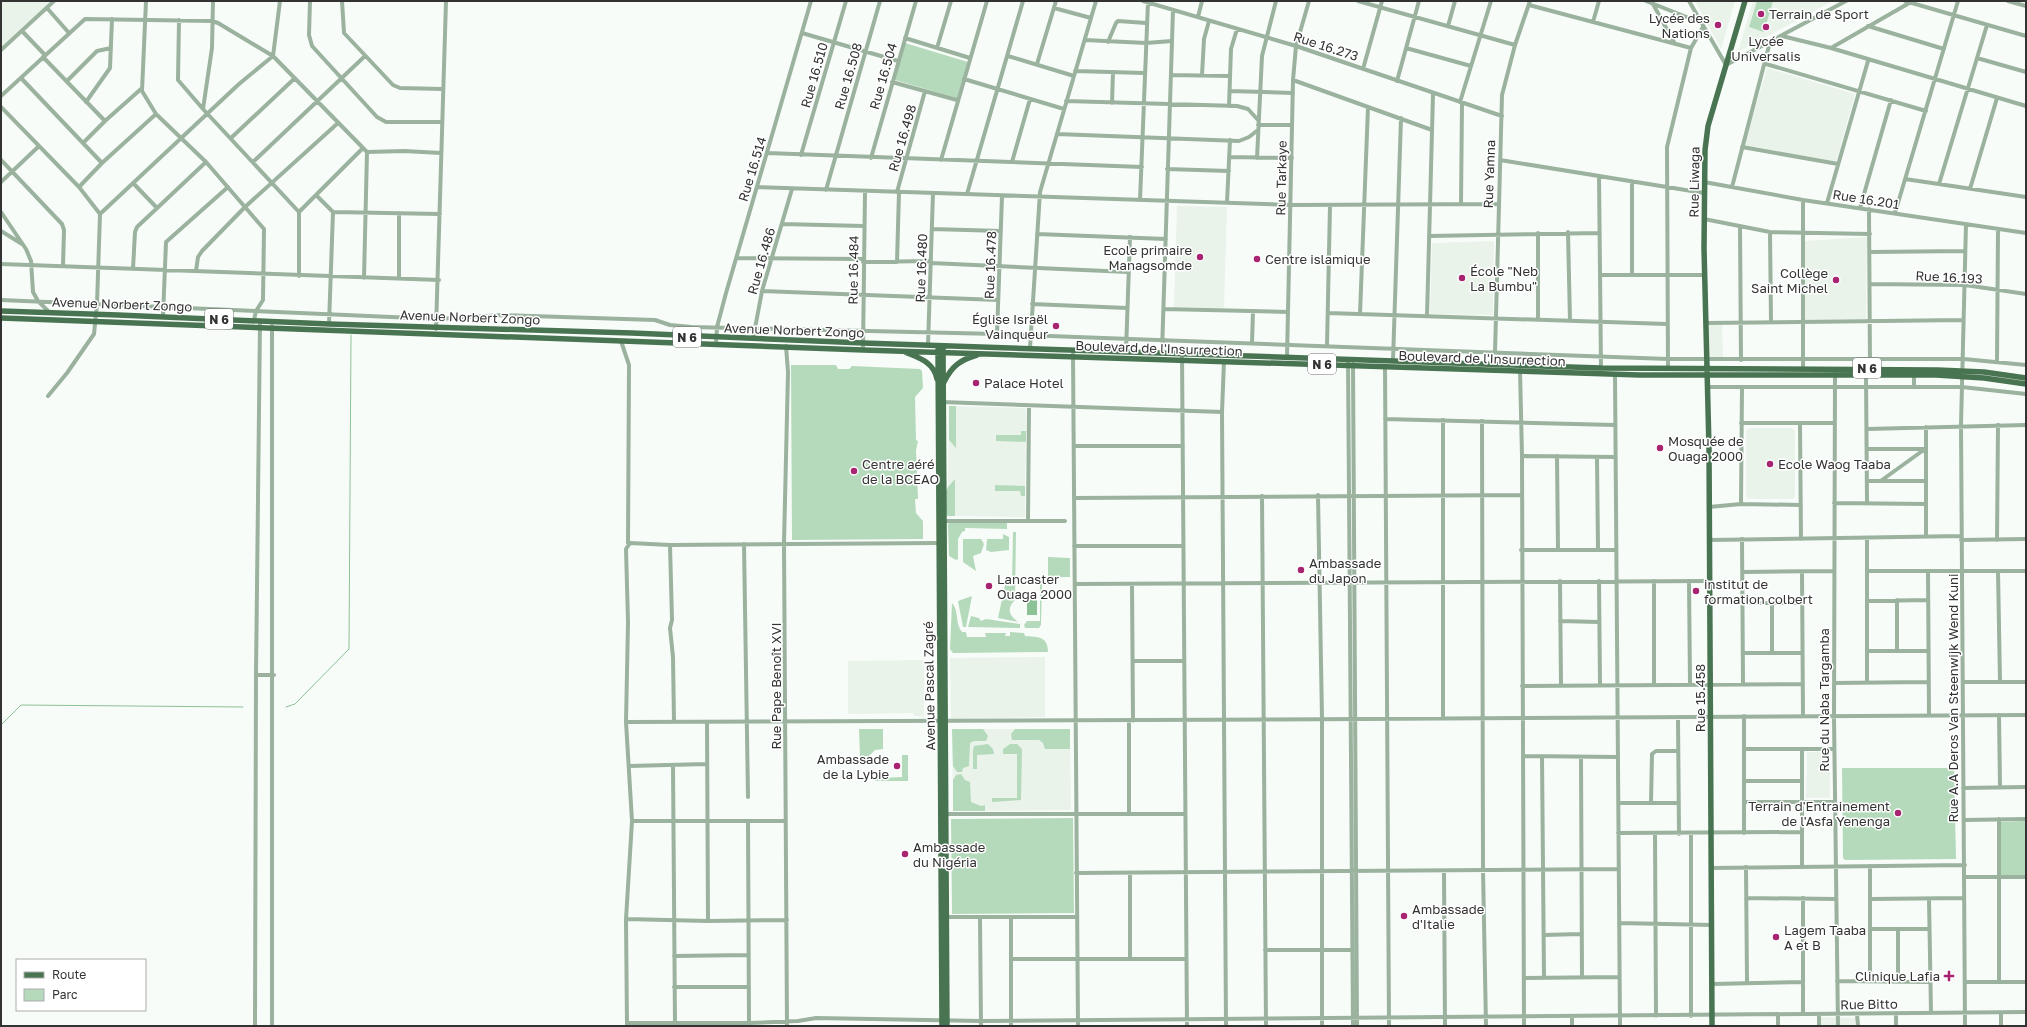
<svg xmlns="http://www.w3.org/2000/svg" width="2027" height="1027" font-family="'Golos Text',sans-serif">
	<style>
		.built { fill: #e9f3ea }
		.green { fill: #b5dabb }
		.water { fill: #8cc295 }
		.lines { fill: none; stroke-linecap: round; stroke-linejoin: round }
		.stream { stroke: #8cc295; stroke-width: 1 }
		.minor { stroke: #9ab29e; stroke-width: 4 }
		.major { stroke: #497451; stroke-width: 5.5 }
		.poi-dot { fill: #a82470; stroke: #fff; stroke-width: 1.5 }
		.labels { text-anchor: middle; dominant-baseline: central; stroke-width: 3; stroke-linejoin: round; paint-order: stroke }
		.shield { fill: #fff; stroke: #707070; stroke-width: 1 }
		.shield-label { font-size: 12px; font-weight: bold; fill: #323332 }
		.poi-label { font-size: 13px; fill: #323332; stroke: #fff; text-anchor: start }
		.street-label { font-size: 13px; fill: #323332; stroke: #fff }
	</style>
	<rect width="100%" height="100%" fill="#f8fcf9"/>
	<path class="built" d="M1,1H51L1,48Z
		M1695,1H1735L1721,49Z
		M1753,1H1833L1738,52Z
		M1767,68L1855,94L1836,162L1744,146Z
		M1177,206L1227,207L1224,308L1174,307Z
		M1867,237L1866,319L1805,320V241Z
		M1494,241L1493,315L1430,314L1432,243Z
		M1707,325H1722L1723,358H1708Z
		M949,406L1026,408L1025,517L948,516L938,510L948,487Z
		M1749,428H1792L1795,431V497L1793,499H1748L1746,496V431Z
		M1045,657V717L951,719L950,658Z
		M924,660V716H914L913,713L848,714V661Z
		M952,729H1070L1071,810L953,811Z
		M1807,752H1830V798H1806Z
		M1820,1017L1855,1018V1026H1820Z"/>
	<path class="green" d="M1757,1H1773L1764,32L1749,27Z
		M905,43L968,62L957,98L895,80Z
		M791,365H836L838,369H849L852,366L920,369L922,371L923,388L915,397L916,440L918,441L916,450L918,499H915L916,513L923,521V539L792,540Z
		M949,406H956V448L949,440Z
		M1021,431H1026V442L996,441V435H1021Z
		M955,479V516H948L938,510L948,487Z
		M995,485L1025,486V496H1021L1020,491H995Z
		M950,522L1007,523V529L965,528V531L962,532L958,539V559L956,560L949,556L948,524Z
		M1013,532H1016L1015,600C1005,610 1011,616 1018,622L998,618L1005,585L1012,586Z
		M1003,534L1009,537V550L991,552L986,550L987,539H1003Z
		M963,539H981L984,544L981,553L973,556L976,571L963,562Z
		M1048,557L1070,558V577H1048Z
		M1040,583H1042L1041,625L1039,628H1025L1024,625L1027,621H1040Z
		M972,596L966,627H963L958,601Z
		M952,603C959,610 955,624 962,632H966L967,637H986L985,633H1006L1005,636H1010V632L1024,633L1025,636C1038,637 1048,636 1048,652L953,653L950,649Z
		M971,616L979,618L981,621L986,619L1020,624V628L968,627Z
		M859,729H883V749L875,750L869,756H860Z
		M952,729H983L988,736L986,741H974L970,743L969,766L963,768L962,772H957L953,766Z
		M1015,729H1070V749H1045L1043,743L1039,740H1012L1011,734Z
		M988,744L993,749L994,754L977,755V769H973V750L974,746Z
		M1010,744H1017L1022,749L1021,800L992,802V798H1017V754H1003V749Z
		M902,755H908V781H875V775H878L880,778L902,777Z
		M1842,768H1954L1956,859L1845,860L1843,858Z
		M961,774L965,780L970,782L971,802L981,806L985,805V811H953V780L956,775Z
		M1073,818L1074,913L952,914L951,819Z
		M2026,821V875L2001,876L2000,822Z"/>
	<path class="water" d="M1027,595H1037V615H1027Z"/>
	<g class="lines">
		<path class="stream" d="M286,707L295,704L349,649L351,335
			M1,725L21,705L243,707"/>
		<path class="minor" d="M146,1L142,91L156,114L206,162L264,229L263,300L256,311L254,320
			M213,1L212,48L203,109L299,212V276
			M310,1L309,35L312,46L377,117L386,122H442
			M342,1L344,33L393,85L400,88L443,89
			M1143,1L1296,46L1502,116
			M1358,1L1515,45
			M1646,1L1699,22
			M1689,1L1726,65L1846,1
			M1905,1L2026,36
			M2008,1L2026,6
			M1653,4L1675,44
			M1529,5L1691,48
			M47,8L69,33
			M1054,8L1091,18
			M1198,17L1202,1
			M179,20L178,80L203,109
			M1593,22L1599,1
			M1448,26L1455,1
			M1868,26L1944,49
			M22,31L45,55
			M802,33L898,61
			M1782,36L1831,48L2026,106
			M905,38L970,58
			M1085,40L1146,43L1172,41
			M1108,42L1116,23L1118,21L1146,23
			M937,48L951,1
			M1406,48L1471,66
			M1831,48L1911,2
			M1,50L54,1
			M1008,56L1074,76
			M43,57L105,121
			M1977,58L2026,72
			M1037,64L1056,1
			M1766,64L1926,111
			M1363,69L1382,1
			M1075,71L1144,73
			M1171,75L1230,76
			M1202,75L1204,39L1209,21
			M21,78L102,163
			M964,79L1064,109
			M1293,80L1432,130
			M67,81L97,51L111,48
			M1397,81L1419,1
			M892,82L957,100
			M1230,91L1293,93
			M1,96L85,19L212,21L218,23L273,56L367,152L364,278
			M1066,101L1237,106L1248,109L1258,120
			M86,102L110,68L112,19
			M1460,102L1491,1
			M1112,103L1113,72
			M1229,106L1231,49L1237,29
			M1,107L79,187L100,214L97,304L94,334L67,373L48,396
			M1258,125H1292
			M1057,134L1239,141L1249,137L1258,130
			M231,138L295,78
			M83,143L105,121L141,89
			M1742,147L1838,164
			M367,152L404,151L441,153
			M767,153L1142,167
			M801,155L846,1
			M1230,157L1292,158
			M871,158L916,1
			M1257,158L1262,56L1276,1
			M1,160L62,224L64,230L63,266
			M941,160L987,1
			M1500,160L1704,193
			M253,162L365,56
			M1012,162L1030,99
			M1167,169L1229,171
			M1599,176L1601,368
			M1905,179L2026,197
			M1632,181V274
			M1,182L38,147
			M1704,182L1803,200L2026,233
			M134,184L157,208
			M1939,184L1987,25
			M79,187L102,163L156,114
			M757,187L1291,205L1498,204
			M1732,187L1770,42
			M1970,189L1997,98
			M826,190L880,1
			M897,192L925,91
			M967,194L1023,1
			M316,195L333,212L440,214
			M1140,200L1148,2
			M1227,202L1230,140
			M1827,203L1868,61
			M1461,204L1462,103
			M1860,208L1891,100
			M1869,209L1870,368
			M1,212L26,249L31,261L33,292L38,301L50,313
			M299,212L363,148
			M1895,213L1958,1
			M100,214L239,84L273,56L280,1
			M1704,219L1770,232L1870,234
			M782,224L864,226
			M1740,226L1741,360
			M932,229L1001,231
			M1,231L22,244
			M1568,232L1570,321
			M1770,232L1771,322
			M1538,233V320
			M1037,234L1166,239
			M1429,236L1599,233
			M1870,252L1965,251
			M736,258L863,259
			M863,262L931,261
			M897,262L899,192
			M931,263L1128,272
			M1,264L439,280
			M133,269L135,232L137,227L206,162
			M196,271L198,257L202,251L245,207L338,123
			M1601,275H1705
			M399,278V213
			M1870,284L1965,285L2026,294
			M762,291L998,300
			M1,300L437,319L503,315L655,320L670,325L692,327L997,334L1668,359H1964L2026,365
			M1032,304L1127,308
			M1164,309L1288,312
			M1328,313L1667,324
			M1360,314L1368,107
			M163,316L166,242L228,187
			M1427,316L1433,94
			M1706,323L1963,320
			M329,324L333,212
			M272,326V1026
			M436,329L446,1
			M997,334L1002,196
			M753,339L762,291L792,189
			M621,341L629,365L628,543H630
			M1252,343L1253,311
			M716,344L717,327L726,293L811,1
			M928,345L933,193
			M786,346L788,372L784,543L787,1026
			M1327,346L1330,206
			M1030,348L1040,192L1096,1
			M863,350L865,191
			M1126,351L1130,237
			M1162,352L1173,10
			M1495,352L1502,95L1515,45L1530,1
			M1182,353L1187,1026
			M1073,354L1078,1026
			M1287,357L1293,80L1296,46L1309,1
			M1348,359L1353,1026
			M1393,360L1401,118
			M1224,361L1222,412L1226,1026
			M1997,362L1998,229
			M1353,364L1357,1026
			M1385,366L1389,1026
			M1668,369L1667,147L1691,48L1703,27
			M1803,369V200
			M1520,370L1522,456L1524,1026
			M1615,374L1620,1026
			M1835,374L1834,717L1838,1026
			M1866,374L1867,503
			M1914,375V386
			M1708,387H1962L2026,394
			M942,402L1222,412
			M1385,419L1615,425
			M1443,420V718
			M1482,421L1483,870L1486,1026
			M1741,423H1835
			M1800,423L1801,539
			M1926,427V536
			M1867,429L2026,425
			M1074,446H1183
			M1867,449H1925
			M1522,456L1615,457
			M1557,456L1558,550
			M1597,458L1598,550
			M1882,480L1925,449
			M1867,481H1925
			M1318,495L1322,719V1026
			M1262,496L1266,1026
			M1074,498L1521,495
			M1834,503L1926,504
			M1741,504L1742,387
			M1709,507L1741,504L1801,505
			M943,521H1065
			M1028,521L1029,406
			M1742,539L1743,684
			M1710,540L1961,536
			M1961,540L2026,539
			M1997,540L1998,425
			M630,543L670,545L939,543
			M744,544L748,797
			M670,545L672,620L670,628L673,657L674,722
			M1074,546H1183
			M1521,550H1616
			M1868,571H2026
			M1928,571L1929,716
			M1998,571L2000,682
			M1743,572L1834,571
			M1802,572L1803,716
			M1560,581L1561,685
			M1599,581L1600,685
			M1654,581V685
			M1689,581L1690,684
			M1075,584L1710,581
			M1132,584L1133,721
			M1897,600V651
			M1868,601L1928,600
			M1743,603H1802
			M1560,621L1599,622
			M1867,651H1928
			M1772,652V603
			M1743,653H1802
			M1133,661H1183
			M256,675H274
			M1963,682H2026
			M1834,683L1927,682
			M1867,683V538
			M1522,686L1802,684
			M1999,715L2000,787
			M1744,716V833
			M1678,717L1679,834
			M626,722C1093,724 1559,715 2026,715
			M707,722L708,921
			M1744,749H1834
			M1523,756L1618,757
			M1542,756L1544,977
			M1581,757L1582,977
			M673,765L675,1026
			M629,766L707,764
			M1744,781H1802
			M1963,788L2026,787
			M1744,802H1835
			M1618,803H1679
			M1651,803L1652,754L1656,751H1678
			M943,814H1185
			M1129,814V721
			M1964,820L2026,819
			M632,821H786
			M748,821L749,1026
			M1618,833L1802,832
			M1691,833V1016
			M1655,834L1656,1016
			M1870,866V980
			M1746,867L1747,982
			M1802,867V749
			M1711,868L1965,865
			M1444,871L1445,1026
			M1076,873L1618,869
			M1130,873V959
			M1965,877H2026
			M1746,898L1836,899
			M1803,898V1014
			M1871,899L1964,898
			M1929,899L1931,1013
			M945,917H1077
			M980,917L981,1026
			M1011,917V1026
			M626,919L708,921L787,920
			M1619,923L1712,925
			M1871,929H1929
			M1544,935L1581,934
			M1265,950H1352
			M674,956L748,955
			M1011,959H1186
			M1524,978L1619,977
			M1837,981L1930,982
			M1898,981V929
			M1965,982H2026
			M1999,982V819
			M1712,984L1803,982
			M674,987H748
			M1896,1013V1026
			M2001,1013V1026
			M1857,1014L1858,1026
			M1572,1016V1026
			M627,1023H749L798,1021L816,1018L981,1021L2026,1012
			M255,1026L256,675L260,321
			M627,1026L626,919L632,821L626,722L628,622L626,549L630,543
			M1778,1026V1015
			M1819,1026V1014
			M1965,1026L1961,425L1966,224"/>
		<path class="major" d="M1,311L118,315L329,324L632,333L863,343L1601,368L1938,370L1984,372L2026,378
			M1,318L863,350L1640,375H1936L1984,378L2026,384
			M943,348L947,1026
			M938,350L942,1026
			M905,352C919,358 934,362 937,379
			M944,382C952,366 960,360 977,355
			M1712,1026L1709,448L1704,248L1705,150L1708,126L1745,1"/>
	</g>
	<g class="poi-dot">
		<circle cx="1761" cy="14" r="4"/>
		<circle cx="1718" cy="25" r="4"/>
		<circle cx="1766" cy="27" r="4"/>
		<circle cx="1200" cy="257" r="4"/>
		<circle cx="1257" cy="259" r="4"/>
		<circle cx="1462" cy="278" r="4"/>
		<circle cx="1836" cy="280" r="4"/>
		<circle cx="1056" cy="326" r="4"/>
		<circle cx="976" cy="383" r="4"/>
		<circle cx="1660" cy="448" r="4"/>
		<circle cx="1770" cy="464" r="4"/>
		<circle cx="854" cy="471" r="4"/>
		<circle cx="1301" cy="570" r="4"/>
		<circle cx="989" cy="586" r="4"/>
		<circle cx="1696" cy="591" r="4"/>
		<circle cx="897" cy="766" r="4"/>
		<circle cx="1898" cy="813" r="4"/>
		<circle cx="905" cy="854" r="4"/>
		<circle cx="1404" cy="916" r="4"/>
		<circle cx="1776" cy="937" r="4"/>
		<path d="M1947 970h4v4h4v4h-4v4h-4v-4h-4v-4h4z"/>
	</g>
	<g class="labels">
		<g class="shield">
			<rect x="205" y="309" width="28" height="20" rx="3"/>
			<rect x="673" y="327" width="28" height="20" rx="3"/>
			<rect x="1308" y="354" width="28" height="20" rx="3"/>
			<rect x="1853" y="358" width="28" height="20" rx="3"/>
		</g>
		<g class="shield-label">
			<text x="219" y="319">N 6</text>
			<text x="687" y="337">N 6</text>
			<text x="1322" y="364">N 6</text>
			<text x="1867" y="368">N 6</text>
		</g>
		<g class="poi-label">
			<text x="1769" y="14">Terrain de Sport</text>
			<text x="1710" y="18" text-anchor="end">Lycée des<tspan x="1710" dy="15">Nations</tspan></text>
			<text x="1766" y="41" text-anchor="middle">Lycée<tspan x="1766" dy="15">Universalis</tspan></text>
			<text x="1192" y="250" text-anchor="end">Ecole primaire<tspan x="1192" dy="15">Managsomde</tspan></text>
			<text x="1265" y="259">Centre islamique</text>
			<text x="1470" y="271">École "Neb<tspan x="1470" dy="15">La Bumbu"</tspan></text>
			<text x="1828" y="273" text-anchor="end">Collège<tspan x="1828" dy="15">Saint Michel</tspan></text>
			<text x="1048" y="319" text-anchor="end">Église Israël<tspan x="1048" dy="15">Vainqueur</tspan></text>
			<text x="984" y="383">Palace Hotel</text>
			<text x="1668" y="441">Mosquée de<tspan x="1668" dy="15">Ouaga 2000</tspan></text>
			<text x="862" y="464">Centre aéré<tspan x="862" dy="15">de la BCEAO</tspan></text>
			<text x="1778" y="464">Ecole Waog Taaba</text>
			<text x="1309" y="563">Ambassade<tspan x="1309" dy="15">du Japon</tspan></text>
			<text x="997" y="579">Lancaster<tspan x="997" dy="15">Ouaga 2000</tspan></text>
			<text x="1704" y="584">institut de<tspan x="1704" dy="15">formation colbert</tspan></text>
			<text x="889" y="759" text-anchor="end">Ambassade<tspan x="889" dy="15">de la Lybie</tspan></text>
			<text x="1890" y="806" text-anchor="end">Terrain d'Entrainement<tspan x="1890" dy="15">de l'Asfa Yenenga</tspan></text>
			<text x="913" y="847">Ambassade<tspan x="913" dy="15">du Nigéria</tspan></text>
			<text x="1412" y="909">Ambassade<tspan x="1412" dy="15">d'Italie</tspan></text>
			<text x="1784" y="930">Lagem Taaba<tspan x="1784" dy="15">A et B</tspan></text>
			<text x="1940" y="976" text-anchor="end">Clinique Lafia</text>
		</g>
		<g class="street-label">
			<text transform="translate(1326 46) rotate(18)">Rue 16.273</text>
			<text transform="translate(814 75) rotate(-74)">Rue 16.510</text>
			<text transform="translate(848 76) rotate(-74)">Rue 16.508</text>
			<text transform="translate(883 76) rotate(-74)">Rue 16.504</text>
			<text transform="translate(902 138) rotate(-74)">Rue 16.498</text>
			<text transform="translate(752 169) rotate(-73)">Rue 16.514</text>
			<text transform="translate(1489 174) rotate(-88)">Rue Yamna</text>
			<text transform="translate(1281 178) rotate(-89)">Rue Tarkaye</text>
			<text transform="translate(1694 182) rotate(-89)">Rue Liwaga</text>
			<text transform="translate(1866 199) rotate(9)">Rue 16.201</text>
			<text transform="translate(761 261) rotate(-74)">Rue 16.486</text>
			<text transform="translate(990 265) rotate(-88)">Rue 16.478</text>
			<text transform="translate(921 268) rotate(-88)">Rue 16.480</text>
			<text transform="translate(853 270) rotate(-89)">Rue 16.484</text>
			<text transform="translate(1949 277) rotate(3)">Rue 16.193</text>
			<text transform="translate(122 304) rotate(2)">Avenue Norbert Zongo</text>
			<text transform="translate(470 317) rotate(2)">Avenue Norbert Zongo</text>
			<text transform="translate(794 330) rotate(2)">Avenue Norbert Zongo</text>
			<text transform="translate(1159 348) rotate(2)">Boulevard de l'Insurrection</text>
			<text transform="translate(1482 358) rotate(2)">Boulevard de l'Insurrection</text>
			<text transform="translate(776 686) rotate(-90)">Rue Pape Benoît XVI</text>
			<text transform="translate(929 686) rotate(-91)">Avenue Pascal Zagré</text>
			<text transform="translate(1700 698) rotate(-90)">Rue 15.458</text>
			<text transform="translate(1953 698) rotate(-90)">Rue A.A Deros Van Steenwijk Wend Kuni</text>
			<text transform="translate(1824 700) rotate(-90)">Rue du Naba Targamba</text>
			<text transform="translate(1869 1004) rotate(-1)">Rue Bitto</text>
		</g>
	</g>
	<rect width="2027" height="1027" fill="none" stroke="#323332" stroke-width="4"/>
	<rect x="16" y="959" width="130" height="52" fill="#ffffff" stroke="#adadad"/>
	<rect x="24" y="972" width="20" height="6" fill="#497451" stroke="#adadad"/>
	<text x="52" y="979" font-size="12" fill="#323332">Route</text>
	<rect x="24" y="989" width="20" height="12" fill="#b5dabb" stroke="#adadad"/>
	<text x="52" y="999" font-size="12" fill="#323332">Parc</text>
</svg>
